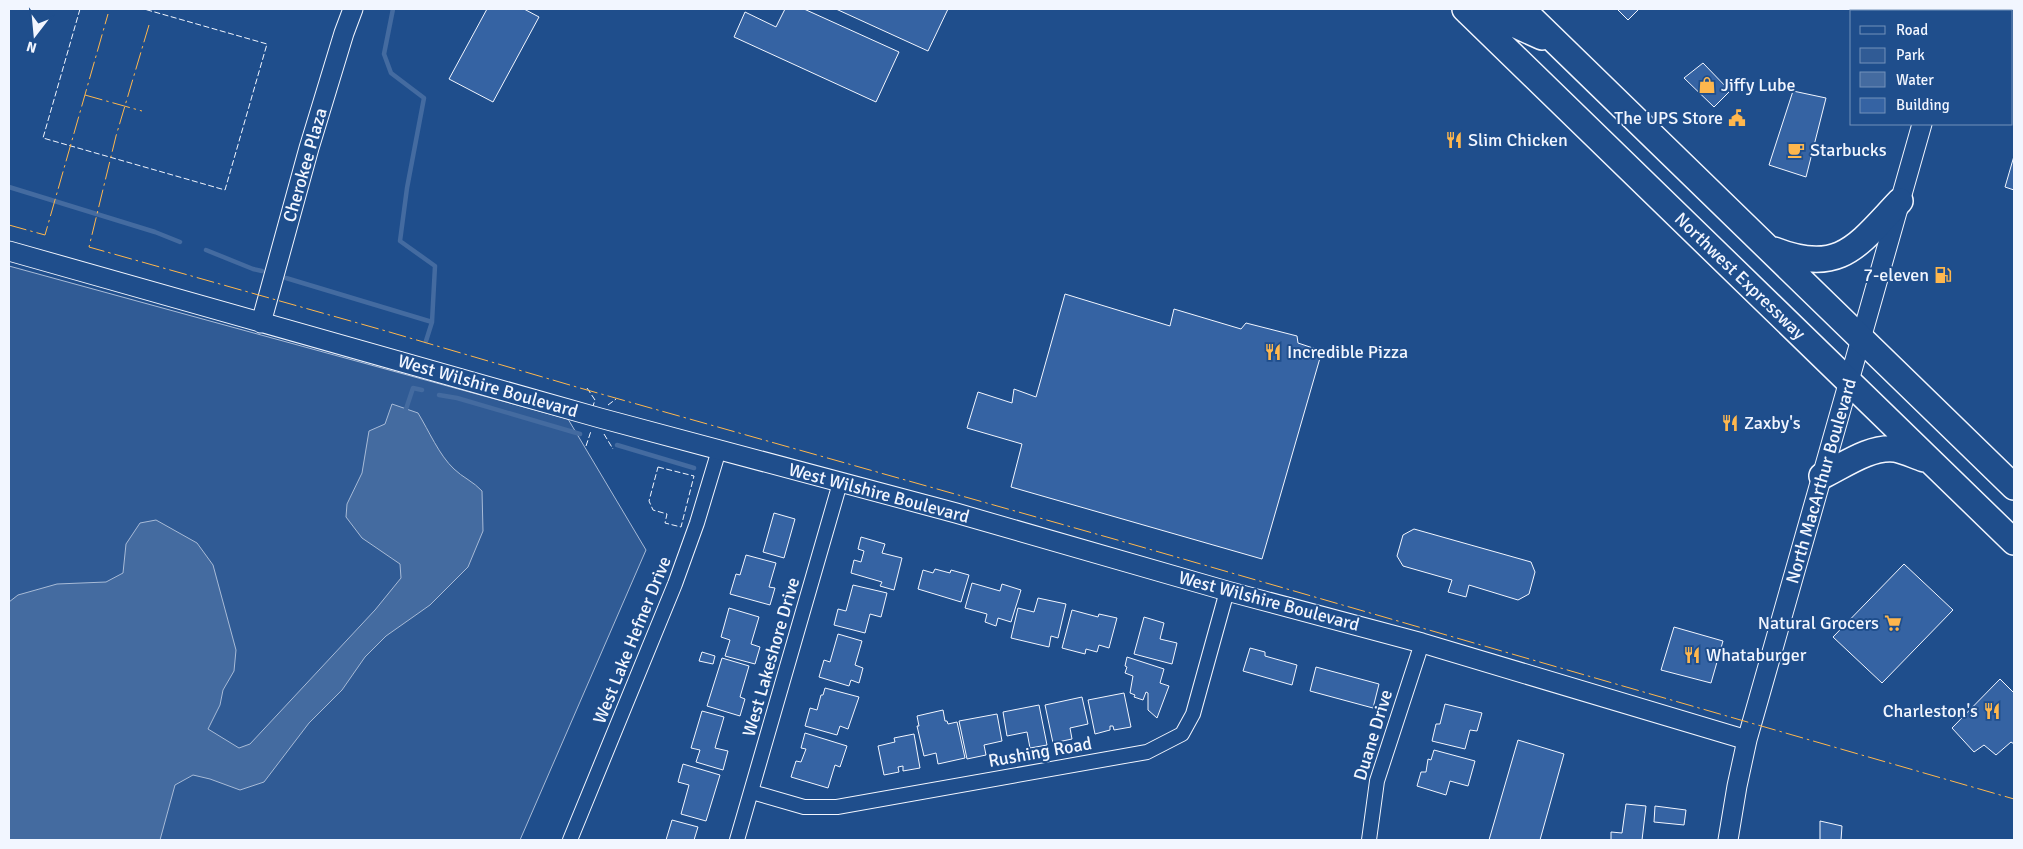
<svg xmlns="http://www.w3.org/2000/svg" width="2023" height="849" font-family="Signika,sans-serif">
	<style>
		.green { fill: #305b95; stroke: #a8bbd7 }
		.water { fill: #446ba0; stroke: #a8bbd7 }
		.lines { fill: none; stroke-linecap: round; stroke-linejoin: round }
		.stream { stroke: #446ba0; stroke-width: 4.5 }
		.building { fill: #3563a3; stroke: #f2f6ff }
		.street-casing { stroke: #f2f6ff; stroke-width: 16 }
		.secondary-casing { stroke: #f2f6ff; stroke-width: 21 }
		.highway-casing { stroke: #f2f6ff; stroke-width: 28 }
		.street { stroke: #1f4e8c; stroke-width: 14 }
		.secondary { stroke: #1f4e8c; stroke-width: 19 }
		.highway { stroke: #1f4e8c; stroke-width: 25 }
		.fence { stroke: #f2f6ff; stroke-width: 1; stroke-dasharray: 6 2.5; stroke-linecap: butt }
		.power { stroke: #ffb74d; stroke-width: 1; stroke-dasharray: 18 4 2.5 4; stroke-linecap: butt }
		.labels { text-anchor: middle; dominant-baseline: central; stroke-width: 4; stroke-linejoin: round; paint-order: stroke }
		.poi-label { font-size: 18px; fill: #f2f6ff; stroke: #1f4e8c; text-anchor: start }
		.street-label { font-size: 18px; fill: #f2f6ff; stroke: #1f4e8c }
	</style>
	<rect width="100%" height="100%" fill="#1f4e8c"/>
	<path class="green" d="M9,266L568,419L646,550L520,840H9Z"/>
	<path class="water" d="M392,404L418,413C429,431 439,455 454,469C462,477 474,482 482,491L483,531L468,567L430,605L386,636L365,657L342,690L309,723L264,782L240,790L210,779L193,775L175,785L160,840H9V602L18,595L57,584L106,582L123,573L126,544L140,523L156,520L197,543L213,565L236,650L234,671L223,690L220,705L208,729L239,748L250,744L375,610L401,578L400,564L362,538L346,517L347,504L362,473L369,431L385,424Z"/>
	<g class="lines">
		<path class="stream" d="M393,9L384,54L391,73L424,98L407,188L400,241L435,266L432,322
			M9,187L155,232L180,242
			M206,250L253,269L262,271
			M286,278L432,322L426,341
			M439,395L457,398L580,434
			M406,409L413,388L422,390
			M617,445L694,468"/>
	</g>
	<path class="building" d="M487,9H524L539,17L493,102L449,79Z
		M785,9H804L899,52L876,102L734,37L745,12L776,27Z
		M836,9H948L928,51Z
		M1617,9H1639L1628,20Z
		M1703,63L1730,91L1714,107L1684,78Z
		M1793,91L1826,98L1806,177L1769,165Z
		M2014,156V190L2005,187Z
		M1065,294L1170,326L1174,309L1241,329L1246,323L1297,336L1298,343L1322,351L1262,559L1011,487L1022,444L967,428L978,392L1012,403L1014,389L1036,397Z
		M774,513L795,519L784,558L763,552Z
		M1414,529L1531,562L1535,572L1529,594L1518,600L1469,585L1466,597L1448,592L1452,580L1403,566L1397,556L1403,535Z
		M861,537L885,544L882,553L902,558L894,590L880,586L882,582L851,573L854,560L861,562L864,551L858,549Z
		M746,555L776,563L769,587L775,588L770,605L730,594L736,574L740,575Z
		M1904,564L1953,610L1882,683L1833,637Z
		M935,569L950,573L951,570L969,575L961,602L918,589L923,570L933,573Z
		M972,583L1000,591L1002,584L1021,590L1011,622L998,618L996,626L985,622L987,614L965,608Z
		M853,585L887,593L881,617L870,614L865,633L834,625L838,609L846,611Z
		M1038,598L1066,604L1058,638L1051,636L1049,647L1011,638L1018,608L1034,612Z
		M729,608L759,617L751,644L760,647L755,664L725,656L730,640L721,637Z
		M1072,610L1098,617L1099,614L1117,618L1109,648L1099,645L1097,652L1086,649L1085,654L1062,648Z
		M1144,617L1164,623L1160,639L1177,643L1172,664L1134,654Z
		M1674,627L1723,641L1711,683L1661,670Z
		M838,634L862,641L855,665L863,668L859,683L851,680L849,686L819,677L824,660L830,662Z
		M1250,648L1265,652V656L1297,665L1292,685L1243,671Z
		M702,652L715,656L713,664L699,661Z
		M1127,657L1164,669L1160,683L1169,686L1157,718L1148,710V693L1146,692L1143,700L1134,697L1135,695L1130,693L1133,676L1125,673L1127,667L1125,666Z
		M722,658L749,666L740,697L745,699L740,716L707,706Z
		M1316,667L1379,684L1373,708L1310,691Z
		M2000,679L2014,693V744L2011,742L1996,755L1984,745L1974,752L1952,728Z
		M825,688L859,697L848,729L840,726L837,735L805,726L810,708L817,710L821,695H823Z
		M1124,693L1131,727L1114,730L1113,726H1110V730L1095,734L1088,700Z
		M1082,697L1088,724L1070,728L1072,739L1053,743L1045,705Z
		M1445,704L1482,713L1477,731L1470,730L1465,749L1432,741L1436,724H1440Z
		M1039,705L1047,745L1030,748L1027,732L1007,736L1003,712Z
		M943,710L945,721H947L948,724L957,722L965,758L938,764L936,753L924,756L917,726H919L917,716Z
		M702,711L724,717L715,748L728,751L723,770L696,762L700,750L691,748Z
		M997,714L1002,741L984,745L986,755L967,759L959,721Z
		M805,733L847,746L840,767L835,765L828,788L791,777L796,761L801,762L806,749L801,748Z
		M914,734L920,768L903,771V766L898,767L899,772L884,775L878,746L895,742L894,738Z
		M1518,740L1564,754L1540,840H1489Z
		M1434,750L1475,761L1468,786L1450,781L1446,795L1417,786L1421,772H1426L1428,759L1431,760Z
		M683,764L720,775L706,821L681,814L689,785L678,782Z
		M1626,804L1646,806L1642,840H1611V832L1622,833Z
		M1655,806L1686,810L1684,825L1654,822Z
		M672,820L698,827L694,840H666Z
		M1820,821L1842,826L1841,840H1820Z"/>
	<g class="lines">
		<g class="street-casing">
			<path id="street" d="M752,792L804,807H837L1147,752L1182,734L1193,714L1227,591
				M570,840L675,584L697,523L719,450
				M737,840L840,483
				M1369,840L1377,781L1422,643"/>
		</g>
		<g class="secondary-casing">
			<path id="secondary" d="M1955,11V9
				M9,251L600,418L956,513L1227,591L1422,643L1747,740
				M261,323L309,148L344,33L353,9
				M1728,840L1737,786L1747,740L1922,124"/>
		</g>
		<g class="highway-casing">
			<path id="highway" d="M1465,9L2014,542
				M1522,9L2014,487
				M1468,12L1485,11L1542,37
				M1774,250C1840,276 1858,245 1900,201
				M1822,476C1843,466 1870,446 1895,449C1905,451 1915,456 1924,459"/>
		</g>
		<use href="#street" class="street"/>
		<use href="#secondary" class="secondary"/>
		<use href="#highway" class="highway"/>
		<path class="fence" d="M80,9L43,138L225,190L267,44L144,9
			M587,388L595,400L593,406
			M608,405L616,399
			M604,434L613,449
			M586,446L591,431
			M658,467L694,476L681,527L665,523L667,514L653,510L649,501Z"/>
		<path class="power" d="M149,25L116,136L89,247L386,331L580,388L1121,541L2014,799
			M85,95L142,111
			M9,225L45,235L108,14"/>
	</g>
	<defs>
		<g id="shop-bare" transform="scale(1.35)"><path d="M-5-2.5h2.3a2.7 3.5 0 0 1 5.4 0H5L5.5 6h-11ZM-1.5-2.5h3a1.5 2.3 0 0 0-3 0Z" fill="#ffb74d" stroke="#1f4e8c" stroke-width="2.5" paint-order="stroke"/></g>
		<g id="civic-bare" transform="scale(1.35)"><path d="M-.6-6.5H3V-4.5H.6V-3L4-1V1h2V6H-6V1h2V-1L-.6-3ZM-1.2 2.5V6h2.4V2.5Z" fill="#ffb74d" stroke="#1f4e8c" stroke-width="2.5" paint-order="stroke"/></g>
		<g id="restaurant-bare" transform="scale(1.35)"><path d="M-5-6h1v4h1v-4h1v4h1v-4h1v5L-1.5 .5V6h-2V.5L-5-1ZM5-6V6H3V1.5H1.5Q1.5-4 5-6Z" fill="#ffb74d" stroke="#1f4e8c" stroke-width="2.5" paint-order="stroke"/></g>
		<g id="cafe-bare" transform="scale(1.35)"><path d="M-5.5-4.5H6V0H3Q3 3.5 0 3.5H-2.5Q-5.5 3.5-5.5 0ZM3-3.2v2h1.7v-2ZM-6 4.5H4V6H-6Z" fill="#ffb74d" stroke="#1f4e8c" stroke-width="2.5" paint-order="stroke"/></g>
		<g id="fuel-bare" transform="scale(1.35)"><path d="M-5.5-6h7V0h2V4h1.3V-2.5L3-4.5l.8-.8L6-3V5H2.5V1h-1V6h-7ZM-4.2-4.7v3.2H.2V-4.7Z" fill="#ffb74d" stroke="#1f4e8c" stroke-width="2.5" paint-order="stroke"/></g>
		<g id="supermarket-bare" transform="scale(1.35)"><path d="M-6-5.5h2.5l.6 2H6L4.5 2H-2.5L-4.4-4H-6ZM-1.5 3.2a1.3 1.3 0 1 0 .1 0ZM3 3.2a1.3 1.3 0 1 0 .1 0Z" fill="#ffb74d" stroke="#1f4e8c" stroke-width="2.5" paint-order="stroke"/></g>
	</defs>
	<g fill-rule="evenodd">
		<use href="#shop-bare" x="1707" y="85"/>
		<use href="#civic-bare" x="1737" y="118"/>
		<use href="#restaurant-bare" x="1454" y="140"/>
		<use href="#cafe-bare" x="1796" y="150"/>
		<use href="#fuel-bare" x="1943" y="275"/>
		<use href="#restaurant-bare" x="1273" y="352"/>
		<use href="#restaurant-bare" x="1730" y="423"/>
		<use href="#supermarket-bare" x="1893" y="623"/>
		<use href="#restaurant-bare" x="1692" y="655"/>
		<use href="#restaurant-bare" x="1992" y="711"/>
	</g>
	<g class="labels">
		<g class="poi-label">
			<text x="1721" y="85">Jiffy Lube</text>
			<text x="1723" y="118" text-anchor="end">The UPS Store</text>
			<text x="1468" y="140">Slim Chicken</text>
			<text x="1810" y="150">Starbucks</text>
			<text x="1929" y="275" text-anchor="end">7-eleven</text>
			<text x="1287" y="352">Incredible Pizza</text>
			<text x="1744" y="423">Zaxby's</text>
			<text x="1879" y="623" text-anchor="end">Natural Grocers</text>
			<text x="1706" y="655">Whataburger</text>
			<text x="1978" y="711" text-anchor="end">Charleston's</text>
		</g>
		<g class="street-label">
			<text transform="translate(305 165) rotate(-74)">Cherokee Plaza</text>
			<text transform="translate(1740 276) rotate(44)">Northwest Expressway</text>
			<text transform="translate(488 386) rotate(16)">West Wilshire Boulevard</text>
			<text transform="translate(1821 481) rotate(-74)">North MacArthur Boulevard</text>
			<text transform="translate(879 493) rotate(15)">West Wilshire Boulevard</text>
			<text transform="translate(1269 601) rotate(15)">West Wilshire Boulevard</text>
			<text transform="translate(632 640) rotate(-68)">West Lake Hefner Drive</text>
			<text transform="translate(771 657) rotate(-74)">West Lakeshore Drive</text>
			<text transform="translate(1373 735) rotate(-73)">Duane Drive</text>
			<text transform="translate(1040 752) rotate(-10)">Rushing Road</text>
		</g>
	</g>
	<rect width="2023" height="849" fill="none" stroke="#f2f6ff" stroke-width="20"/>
	<rect x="1850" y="10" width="162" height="115" fill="#1f4e8c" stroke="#7391ba"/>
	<rect x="1860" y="26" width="25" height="8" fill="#1f4e8c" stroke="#7391ba"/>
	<text x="1896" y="35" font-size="15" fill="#f2f6ff">Road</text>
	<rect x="1860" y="48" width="25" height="15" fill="#305b95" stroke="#7391ba"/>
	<text x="1896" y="60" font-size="15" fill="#f2f6ff">Park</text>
	<rect x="1860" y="72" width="25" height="15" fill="#446ba0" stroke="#7391ba"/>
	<text x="1896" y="85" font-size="15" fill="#f2f6ff">Water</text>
	<rect x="1860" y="98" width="25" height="15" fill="#3563a3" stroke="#7391ba"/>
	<text x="1896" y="110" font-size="15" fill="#f2f6ff">Building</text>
	<g transform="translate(35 35) rotate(196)" stroke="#1f4e8c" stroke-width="4" paint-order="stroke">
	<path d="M0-4L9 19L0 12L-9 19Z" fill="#f2f6ff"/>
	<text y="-8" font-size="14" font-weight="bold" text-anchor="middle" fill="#f2f6ff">N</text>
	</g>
</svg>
